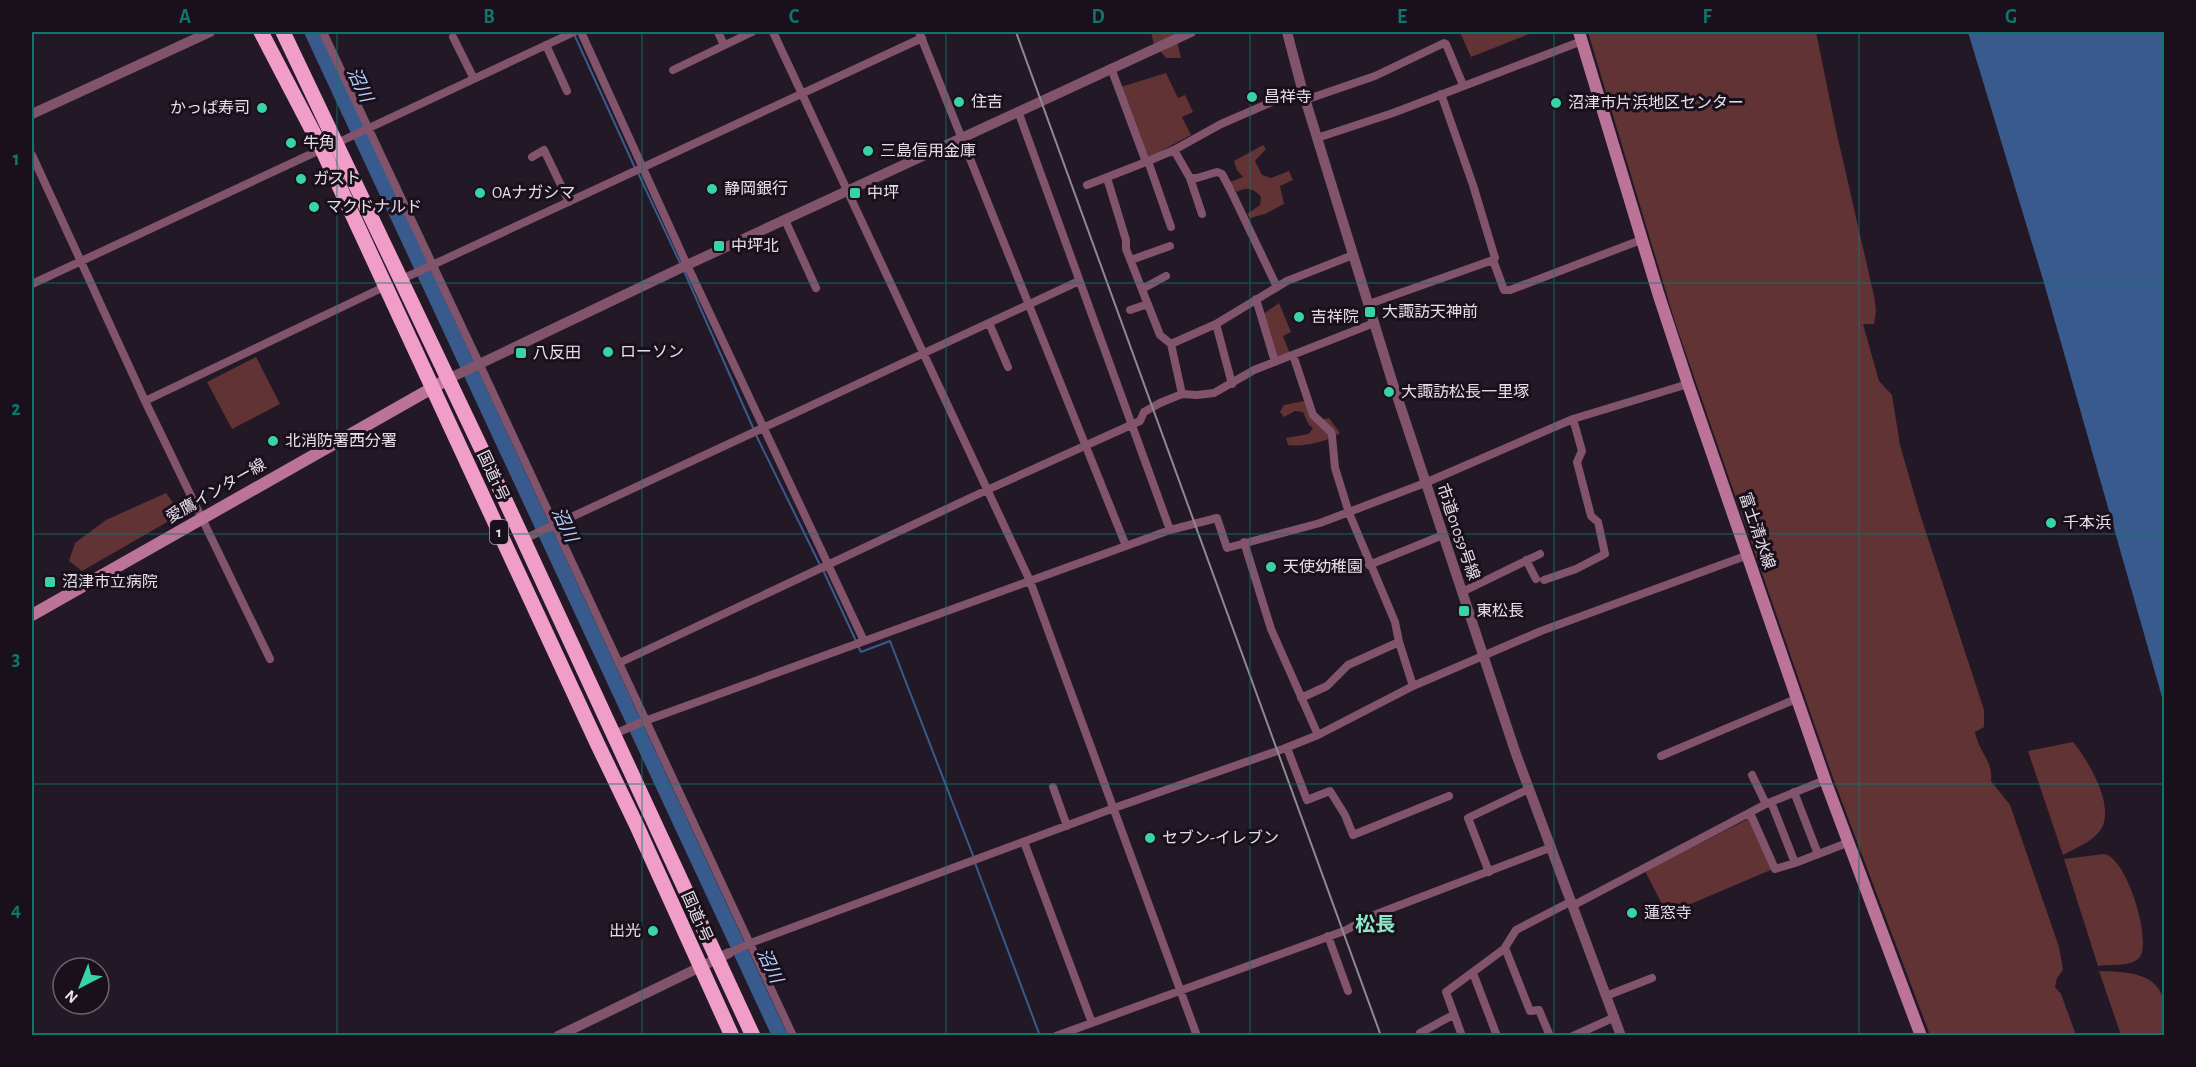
<svg xmlns="http://www.w3.org/2000/svg" width="2196" height="1067" font-family="'Alegreya Sans','Noto Sans JP',sans-serif">
	<style>
		.green { fill: #613334 }
		.water { fill: #395a8c }
		.lines { fill: none; stroke-linecap: round; stroke-linejoin: round }
		.stream { stroke: #395a8c; stroke-width: 2 }
		.river { stroke: #395a8c; stroke-width: 15 }
		.minor { stroke: #82546b; stroke-width: 8 }
		.tertiary { stroke: #82546b; stroke-width: 10 }
		.secondary { stroke: #bb7398; stroke-width: 12 }
		.trunk { stroke: #f09ec8; stroke-width: 15 }
		.rail { stroke: #908892; stroke-width: 2 }
		.grid { fill: none; stroke: #0f766e; stroke-width: 1.5; stroke-opacity: 0.55 }
		.poi-dot { fill: #38d4a5; stroke: #19101c; stroke-width: 2 }
		.labels { text-anchor: middle; dominant-baseline: central; stroke-width: 6; stroke-linejoin: round; paint-order: stroke }
		.shield { fill: #19101c; stroke: #a8a1ab; stroke-width: 1.5 }
		.shield-label { font-size: 15px; font-weight: bold; fill: #e6dfe8 }
		.poi-label { font-size: 16px; fill: #e6dfe8; stroke: #19101c; text-anchor: start }
		.street-label { font-size: 16px; fill: #e6dfe8; stroke: #19101c }
		.water-label { font-size: 18px; font-style: italic; fill: #b2d1fe; stroke: #19101c }
		.quarter-label { font-size: 20px; font-weight: bold; fill: #90eac8; stroke: #19101c }
		.neatline { fill: none; stroke: #0f766e; stroke-width: 2 }
		.grid-label { font-size: 20px; text-anchor: middle; font-weight: bold; fill: #0f766e }
	</style>
	<rect width="100%" height="100%" fill="#231926"/>
	<path class="green" d="M1151,32H1186L1176,37L1181,58H1166L1154,44Z
		M1460,32H1534L1471,57Z
		M1588,32H1816L1836,130L1874,296L1876,311L1874,324H1863L1879,381L1892,395L1900,445L1919,511L1984,710V727L1975,732C1979,753 1993,760 1991,781L2010,805L2059,947L2063,970L2057,978L2055,987L2061,994L2076,1035H1930L1833,778L1675,322Z
		M1166,73L1178,98L1185,95L1193,112L1182,117L1191,135L1150,157L1147,156L1121,87Z
		M1263,145L1266,149L1255,161L1262,175L1271,178L1289,171L1293,180L1280,186L1284,204L1265,214L1250,218L1247,214L1260,205L1261,197C1254,189 1247,186 1237,192L1230,182L1243,177L1237,170L1234,161Z
		M1279,303L1291,332L1283,336L1290,354L1277,360L1263,314Z
		M256,357L280,404L232,429L207,382Z
		M1304,401L1320,420L1329,418L1340,433C1326,442 1305,447 1288,445L1286,438L1309,434L1313,428L1309,425L1303,412L1295,411L1284,417L1280,412L1284,405Z
		M166,493L181,514L82,571L69,561L75,543L106,520Z
		M2073,742C2088,760 2118,809 2099,832C2090,843 2075,848 2063,855L2028,751Z
		M1750,818L1773,869L1667,914L1645,871Z
		M2104,854C2127,857 2153,943 2139,958C2131,967 2110,964 2098,966L2064,859Z
		M2099,971C2124,972 2159,971 2164,1003C2166,1013 2165,1025 2164,1035H2121Z"/>
	<path class="water" d="M1968,32H2164V704L2044,283Z"/>
	<g class="lines">
		<path class="stream" d="M574,34L635,168
			M638,173L680,263
			M684,271L754,430
			M756,435L820,565
			M823,570L856,641
			M858,646L861,652L890,641L974,858
			M975,863L1040,1036"/>
		<path class="river" d="M312,32L780,1036"/>
		<path class="minor" d="M323,32L479,363L793,1036
			M581,32L687,265L864,641
			M718,32L724,45
			M773,32L1030,581L1197,1036
			M919,32L1126,546
			M453,37L474,79
			M546,45L567,91
			M1111,68L1146,162
			M673,70L752,32
			M1441,94L1473,185L1495,258L1493,260
			M1305,100L1375,76L1444,43L1446,44L1463,85
			M1018,111L1170,530
			M1317,138L1393,113L1582,41
			M337,143L574,32
			M1174,150L1190,178L1202,214
			M32,155L145,401L270,659
			M532,157L544,150L569,202
			M1148,161L1171,227
			M1107,178L1126,240V249L1160,335L1171,344
			M1190,178H1197L1217,172L1222,174L1230,189L1277,287
			M1087,185L1146,162L1174,150L1221,124L1302,89
			M785,220L816,288
			M1131,260L1170,246
			M400,280L922,38
			M32,284L322,149
			M1142,289L1166,276
			M1256,299L1275,362
			M1369,304L1493,260L1504,290H1510L1641,240
			M1130,310L1148,304
			M989,323L1008,367
			M1216,324L1232,384
			M1293,355L1313,415L1331,432L1332,436L1335,468L1349,513L1395,622L1399,642
			M1182,394L1171,344L1216,324L1287,281L1353,255
			M145,401L386,286
			M522,540L1079,281
			M1244,542L1271,629L1318,735
			M1526,560L1536,579
			M1369,565L1443,535
			M1544,580L1576,569L1605,554L1598,522L1591,516L1577,462L1582,451L1573,419
			M1462,592L1540,554
			M619,663L987,490L1140,421L1144,412L1160,403L1182,394L1197,395L1214,393L1254,370L1374,323
			M1301,698L1327,686L1348,665L1399,642L1413,686
			M612,735L642,722L1170,530L1217,518L1227,548L1320,523L1425,483L1573,419L1688,384
			M1287,748L1307,800L1330,791L1345,815L1353,835L1449,796
			M1661,756L1796,699
			M1752,775L1766,804
			M1053,787L1067,826
			M1794,792L1818,854
			M1771,802L1795,863L1847,843
			M1750,813L1775,869L1795,863
			M1024,842L1092,1023
			M1489,872L1468,818L1529,789
			M1574,905L1766,804L1825,780
			M1328,936L1348,991
			M1505,948L1530,1011L1539,1010L1550,1036
			M729,953L748,944L1114,808L1283,749L1318,735L1413,686L1541,631L1748,555
			M1473,973L1497,1036
			M1606,996L1652,978
			M1420,1033L1453,1015
			M1056,1036L1344,931L1374,915L1552,847
			M1462,1036L1446,992L1504,949L1516,930L1572,901
			M1573,1036L1615,1017"/>
		<path class="tertiary" d="M1287,32L1302,89L1392,381L1516,754L1621,1036
			M32,114L210,32
			M448,379L687,265L1191,32
			M558,1036L729,953"/>
		<path class="secondary" d="M1579,32L1659,296L1688,384L1825,780L1921,1036
			M32,615L448,379"/>
		<path class="trunk" d="M261,32L322,149L597,743L636,824L732,1036
			M283,32L481,448L753,1036"/>
		<path class="rail" d="M1016,32L1381,1036"/>
	</g>
	<path class="grid" d="M337,32V1036M642,32V1036M946,32V1036M1250,32V1036M1554,32V1036M1859,32V1036M32,283H2164M32,534H2164M32,784H2164"/>
	<g class="poi-dot">
		<circle cx="1252" cy="97" r="6"/>
		<circle cx="959" cy="102" r="6"/>
		<circle cx="1556" cy="103" r="6"/>
		<circle cx="262" cy="108" r="6"/>
		<circle cx="291" cy="143" r="6"/>
		<circle cx="868" cy="151" r="6"/>
		<circle cx="301" cy="179" r="6"/>
		<circle cx="712" cy="189" r="6"/>
		<circle cx="480" cy="193" r="6"/>
		<rect x="849" y="187" width="12" height="12" rx="3"/>
		<circle cx="314" cy="207" r="6"/>
		<rect x="713" y="240" width="12" height="12" rx="3"/>
		<rect x="1364" y="306" width="12" height="12" rx="3"/>
		<circle cx="1299" cy="317" r="6"/>
		<circle cx="608" cy="352" r="6"/>
		<rect x="515" y="347" width="12" height="12" rx="3"/>
		<circle cx="1389" cy="392" r="6"/>
		<circle cx="273" cy="441" r="6"/>
		<circle cx="2051" cy="523" r="6"/>
		<circle cx="1271" cy="567" r="6"/>
		<rect x="44" y="576" width="12" height="12" rx="3"/>
		<rect x="1458" y="605" width="12" height="12" rx="3"/>
		<circle cx="1150" cy="838" r="6"/>
		<circle cx="1632" cy="913" r="6"/>
		<circle cx="653" cy="931" r="6"/>
	</g>
	<g class="labels">
		<rect class="shield" x="490" y="520" width="18" height="24" rx="4.5"/>
		<g class="shield-label">
			<text x="499" y="532">1</text>
		</g>
		<g class="poi-label">
			<text x="1264" y="97">昌祥寺</text>
			<text x="971" y="102">住吉</text>
			<text x="1568" y="103">沼津市片浜地区センター</text>
			<text x="250" y="108" text-anchor="end">かっぱ寿司</text>
			<text x="303" y="143">牛角</text>
			<text x="880" y="151">三島信用金庫</text>
			<text x="313" y="179">ガスト</text>
			<text x="724" y="189">静岡銀行</text>
			<text x="492" y="193">OAナガシマ</text>
			<text x="867" y="193">中坪</text>
			<text x="326" y="207">マクドナルド</text>
			<text x="731" y="246">中坪北</text>
			<text x="1382" y="312">大諏訪天神前</text>
			<text x="1311" y="317">吉祥院</text>
			<text x="620" y="352">ローソン</text>
			<text x="533" y="353">八反田</text>
			<text x="1401" y="392">大諏訪松長一里塚</text>
			<text x="285" y="441">北消防署西分署</text>
			<text x="2063" y="523">千本浜</text>
			<text x="1283" y="567">天使幼稚園</text>
			<text x="62" y="582">沼津市立病院</text>
			<text x="1476" y="611">東松長</text>
			<text x="1162" y="838">セブン-イレブン</text>
			<text x="1644" y="913">蓮窓寺</text>
			<text x="641" y="931" text-anchor="end">出光</text>
		</g>
		<g class="street-label">
			<text transform="translate(493 476) rotate(65)">国道1号</text>
			<text transform="translate(216 491) rotate(-30)">愛鷹インター線</text>
			<text transform="translate(1757 531) rotate(71)">富士清水線</text>
			<text transform="translate(1458 532) rotate(71)">市道01059号線</text>
			<text transform="translate(697 917) rotate(66)">国道1号</text>
		</g>
		<g class="water-label">
			<text transform="translate(359 85) rotate(65)">沼川</text>
			<text transform="translate(564 525) rotate(65)">沼川</text>
			<text transform="translate(769 966) rotate(65)">沼川</text>
		</g>
		<g class="quarter-label">
			<text x="1375" y="925">松長</text>
		</g>
	</g>
	<rect width="2196" height="1067" fill="none" stroke="#19101c" stroke-width="66"/>
	<g transform="translate(81 986) rotate(222)"><circle r="28" fill="#19101c" stroke="#6b636e" stroke-width="1.5"/>
	<path d="M0-4.5L10 22L0 15L-10 22Z" fill="#38d4a5"/>
	<text y="-9" font-size="16" font-weight="bold" text-anchor="middle" fill="#e6dfe8">N</text>
	</g>
	<rect x="33" y="33" width="2130" height="1001" class="neatline"/>
	<g class="grid-label">
		<text x="185" y="23">A</text>
		<text x="489" y="23">B</text>
		<text x="794" y="23">C</text>
		<text x="1098" y="23">D</text>
		<text x="1402" y="23">E</text>
		<text x="1707" y="23">F</text>
		<text x="2011" y="23">G</text>
		<text x="16" y="165">1</text>
		<text x="16" y="415">2</text>
		<text x="16" y="665">3</text>
		<text x="16" y="916">4</text>
	</g>
</svg>
